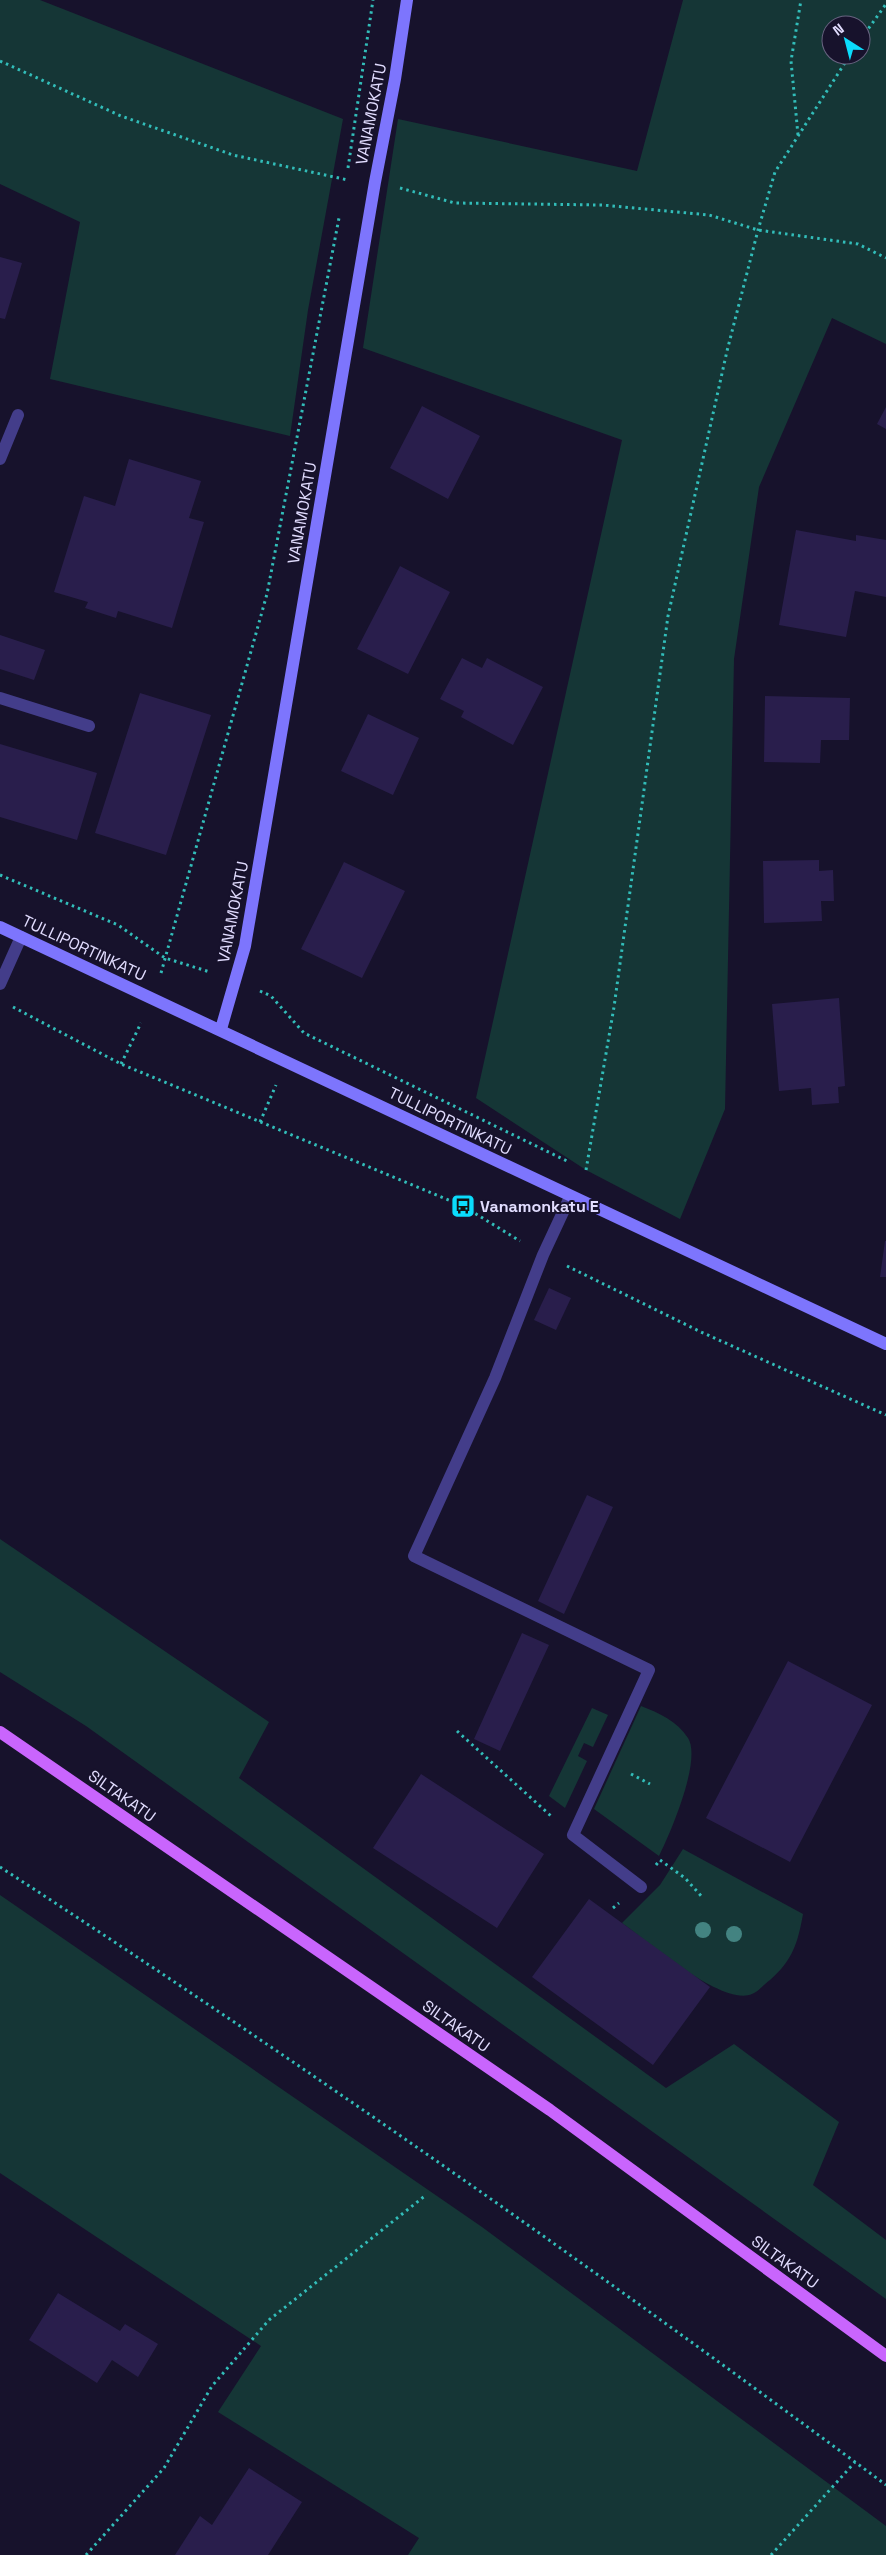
<svg xmlns="http://www.w3.org/2000/svg" width="886" height="2555" font-family="'Space Grotesk',sans-serif">
	<style>
		.green { fill: #153636; fill-rule: evenodd }
		.building { fill: #291e4c }
		.lines { fill: none; stroke-linecap: round; stroke-linejoin: round }
		.path { stroke: #32bdb9; stroke-width: 3; stroke-dasharray: 2.5 4; stroke-linecap: butt }
		.lane { stroke: #433d8a; stroke-width: 12 }
		.street { stroke: #433d8a; stroke-width: 12 }
		.secondary { stroke: #7d75fd; stroke-width: 12 }
		.primary { stroke: #c965fd; stroke-width: 12 }
		.tree { fill: #438381 }
		.labels { text-anchor: middle; dominant-baseline: central; stroke-width: 4; stroke-linejoin: round; paint-order: stroke }
		.street-label { font-size: 16px; fill: #e2ddff; stroke: #17122c }
		.poi-label { font-size: 16px; font-weight: bold; fill: #e2ddff; stroke: #17122c; text-anchor: start }
	</style>
	<rect width="100%" height="100%" fill="#17122c"/>
	<path class="green" d="M0,0H40L343,119L308,310L290,436L50,379L80,222L0,184Z
		M683,0H886V344L832,318L759,487L734,659L725,1109L680,1219L586,1170L476,1098L622,440L363,348L398,119L637,171ZM831,25H861V55H831Z
		M0,1539L269,1722L239,1778L666,2088L734,2044L839,2122L813,2185L886,2240V2299L86,1726L0,1672Z
		M641,1706C659,1713 677,1721 688,1738C702,1760 670,1834 659,1856L594,1809Z
		M592,1708L608,1715L593,1747L584,1743L578,1756L587,1761L565,1808L549,1796Z
		M683,1849L803,1914C798,1942 793,1960 770,1980C764,1984 758,1992 752,1994C723,2007 647,1941 622,1923L660,1885Z
		M0,1895L482,2227L886,2526V2555H408L419,2538L218,2412L261,2346L0,2173Z"/>
	<path class="building" d="M0,257L22,263L5,319L0,318Z
		M422,406L480,436L448,499L390,468Z
		M886,407V429L877,424Z
		M129,459L201,481L189,518L204,522L172,628L118,611L116,618L85,608L88,602L54,592L84,496L115,506Z
		M796,530L856,541V535L886,540V597L855,591L846,637L779,625Z
		M400,566L450,592L408,674L357,649Z
		M0,635L45,650L34,680L0,669Z
		M462,658L482,668L487,658L543,687L513,745L461,717L464,711L440,699Z
		M140,693L211,715L166,855L95,833Z
		M765,696L850,698L849,740H821L820,763L764,762Z
		M368,714L419,738L393,795L341,771Z
		M0,744L97,773L77,840L0,817Z
		M819,860V871L833,870L834,901H821L822,921L764,923L763,861Z
		M344,862L405,891L362,978L301,949Z
		M839,998L845,1086L838,1087L839,1103L812,1105L811,1088L779,1091L772,1004Z
		M885,1241H886V1277H880Z
		M549,1288L571,1298L556,1330L534,1320Z
		M587,1495L613,1507L564,1614L538,1601Z
		M522,1633L549,1645L500,1751L474,1739Z
		M788,1661L872,1705L790,1862L706,1818Z
		M421,1774L544,1854L497,1928L373,1848Z
		M589,1899L710,1987L653,2065L532,1977Z
		M58,2293L120,2331L125,2324L158,2344L138,2377L112,2360L97,2383L29,2340Z
		M249,2468L302,2502L268,2555H175L200,2516L212,2525Z"/>
	<g class="lines">
		<path class="path" d="M861,39L886,4
			M0,61L121,116L233,155L348,180
			M798,135L791,61L801,0
			M348,168L373,0
			M400,188L455,203L602,205L709,215L758,230L858,244L886,258
			M0,875L118,925L165,958L210,972
			M161,973L267,594L339,218
			M260,991L271,996L304,1033L569,1162
			M13,1007L121,1064L463,1206L520,1241
			M121,1064L141,1023
			M260,1122L276,1085
			M586,1170L614,1007L668,616L727,351L758,230L775,172L850,55
			M567,1266L701,1332L886,1415
			M457,1731L551,1816
			M631,1774L650,1784
			M656,1865L660,1860L685,1878L703,1898
			M0,1867C302,2063 597,2270 886,2485
			M613,1908L619,1903
			M86,2555L164,2468L212,2386L269,2320L426,2195
			M771,2555L855,2462"/>
		<path class="lane" d="M0,698L89,726
			M0,984L21,937
			M570,1197L543,1255L495,1378L414,1556L649,1670L573,1835L641,1887"/>
		<path class="street" d="M0,459L18,415"/>
		<path class="secondary" d="M0,927C296,1064 590,1206 886,1344
			M221,1029L245,946L375,182L395,79L407,0"/>
		<path class="primary" d="M0,1732L550,2110L886,2356"/>
	</g>
	<g class="tree">
		<circle cx="703" cy="1930" r="8"/>
		<circle cx="734" cy="1934" r="8"/>
	</g>
	<defs>
		<g id="bus-square" transform="scale(1.25)"><rect x="-9" y="-9" width="18" height="18" rx="4" fill="#0bdcfc" stroke="#17122c"/><path d="M-5-6H5V4H4V6H2V4H-2V6H-4V4H-5ZM-3.5-4V0h7V-4ZM-3.5 1.2v1.5H-2V1.2ZM2 1.2v1.5H3.5V1.2Z" fill="#111"/></g>
	</defs>
	<g fill-rule="evenodd">
		<use href="#bus-square" x="463" y="1206"/>
	</g>
	<g class="labels">
		<g class="street-label">
			<text transform="translate(371 114) rotate(-79)">VANAMOKATU</text>
			<text transform="translate(302 513) rotate(-80)">VANAMOKATU</text>
			<text transform="translate(233 912) rotate(-79)">VANAMOKATU</text>
			<text transform="translate(84 948) rotate(25)">TULLIPORTINKATU</text>
			<text transform="translate(450 1121) rotate(26)">TULLIPORTINKATU</text>
			<text transform="translate(122 1796) rotate(35)">SILTAKATU</text>
			<text transform="translate(456 2026) rotate(35)">SILTAKATU</text>
			<text transform="translate(785 2262) rotate(36)">SILTAKATU</text>
		</g>
		<g class="poi-label">
			<text x="480" y="1206">Vanamonkatu E</text>
		</g>
	</g>
	<g transform="translate(846 40) rotate(324)"><circle r="24" fill="#17122c" stroke="#686380"/>
	<path d="M0-4L9 19L0 12L-9 19Z" fill="#0bdcfc"/>
	<text y="-8" font-size="14" font-weight="bold" text-anchor="middle" fill="#e2ddff">N</text>
	</g>
</svg>
